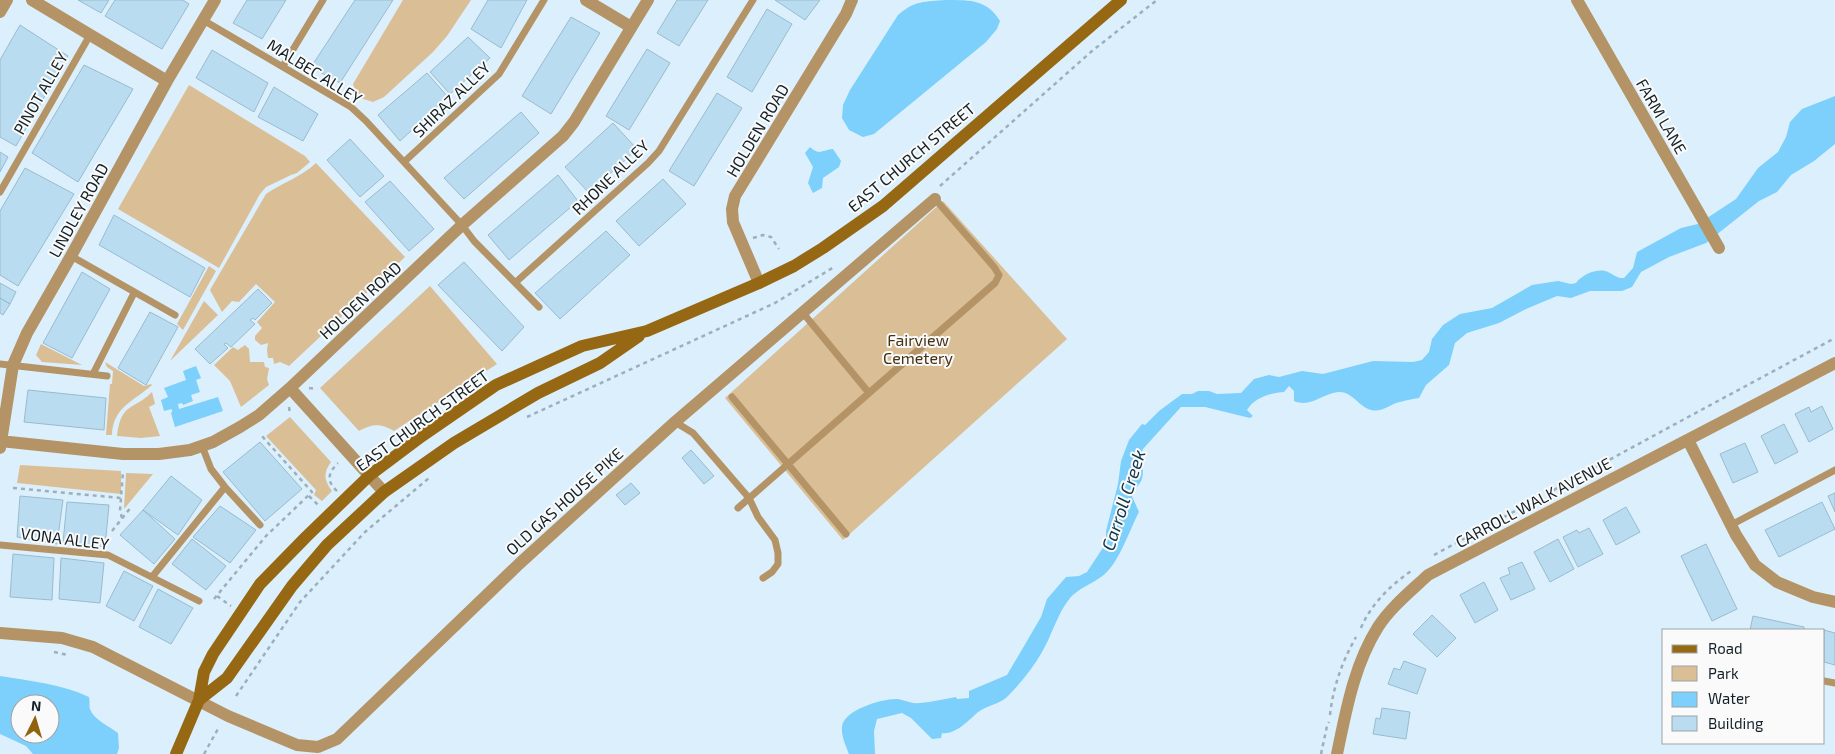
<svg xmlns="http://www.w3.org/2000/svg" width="1835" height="754" font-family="'Exo 2',sans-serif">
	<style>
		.green { fill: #dabe95 }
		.water { fill: #7cd0fb; fill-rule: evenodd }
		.building { fill: #b9dcf0; stroke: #99bbce }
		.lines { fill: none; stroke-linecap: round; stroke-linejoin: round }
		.path { stroke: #9dafba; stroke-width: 2.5; stroke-dasharray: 4 4; stroke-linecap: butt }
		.lane { stroke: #b49466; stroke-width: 7 }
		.street { stroke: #b49466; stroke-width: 12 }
		.secondary { stroke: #966813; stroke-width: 12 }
		.labels { text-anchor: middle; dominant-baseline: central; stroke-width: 4; stroke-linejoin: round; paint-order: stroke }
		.street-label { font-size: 16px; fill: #132027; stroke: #fafafa }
		.park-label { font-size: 16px; fill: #443113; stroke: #fafafa }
		.water-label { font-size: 18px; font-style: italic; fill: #113748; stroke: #fafafa }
	</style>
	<rect width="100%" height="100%" fill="#dbf0fc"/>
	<path class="green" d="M403,0H471L447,36L433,52L384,97L373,102L357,97L353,84Z
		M189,85L305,156L310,162L297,173L291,175L266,187L260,194L219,268L118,209Z
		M316,163L405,257L289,366L280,362L274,364L273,358H268L267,350L268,343L261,345L255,340V336L262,328L257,322L275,302L256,284L239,302L232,301L222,312L210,290L266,194C282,183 301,177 316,163Z
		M943,201L1067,339L843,540L725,398Z
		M209,266L216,271L183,330L177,324Z
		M430,286L497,364L394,431C379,423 373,424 359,431L320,388Z
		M204,301L218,315L170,361Z
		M41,344L82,365L42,362L36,355Z
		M245,345L249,349L250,362H264L265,367L269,368L267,379L269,385L241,407L230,381L214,365L233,347L238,350Z
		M105,362L144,386L151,384L152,385C134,401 113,407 112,435H106L110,384H112L113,371L107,367Z
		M152,392L155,404L149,407L160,436L141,438L117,436C121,402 133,411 152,392Z
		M290,417L331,462C323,473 324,480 332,491L322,501L314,495L316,490L266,436Z
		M20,465L121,471V494L17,483Z
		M126,473L153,474L124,509Z"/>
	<path class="water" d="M946,0C972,0 987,0 1000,21L997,29L986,42L874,134L863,137L849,130L842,118L843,105L850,90L898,15C915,0 925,2 946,0Z
		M1835,96V144L1814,161L1791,175L1777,192L1759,201L1706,243L1669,257L1641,272L1632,287L1622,291H1590L1571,298L1557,296L1526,309L1499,323L1467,333L1455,343L1449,365L1426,385L1419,398C1413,399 1406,400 1400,402C1390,404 1382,413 1371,410C1358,406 1352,391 1338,392C1321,394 1311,408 1294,401V391L1289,386L1284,392C1271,393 1255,397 1247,410L1253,416L1250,418L1205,407H1181L1143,449L1140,458C1143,465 1145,478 1139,484C1136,489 1133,489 1131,494L1139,512C1129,531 1118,566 1101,577C1090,585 1079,588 1070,598C1057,614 1052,635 1042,652C1033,668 1020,684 1007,697C998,705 987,705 977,713C968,721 955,735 942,733L941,738L932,739L911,718L902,713L877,719L874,731L875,754H849C846,746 841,736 842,727C843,710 883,698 898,699C903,700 908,702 913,703C922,704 945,699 956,697L957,699L969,698V691L1007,675L1041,617L1047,599L1066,577L1079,576L1087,572L1106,543V531L1118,484L1121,461L1129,440L1142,424L1145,425L1159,411L1182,394H1192L1198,391H1209L1217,394L1241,393L1254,379L1269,375L1279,377L1302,371L1323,374L1373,361L1413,362L1422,360L1429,352L1432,339L1443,325L1460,314L1492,308L1532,285L1558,281L1571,284L1576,283C1582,275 1595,269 1605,271C1613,273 1616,279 1624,278L1633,268L1637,252L1681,228L1698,224L1736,199L1758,168L1778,152L1786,137L1790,122L1802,109Z
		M810,147C820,156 821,150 833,149L841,161L839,167L823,178L822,188L813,193L808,183L813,167L805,153Z
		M196,366L201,378L196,380L200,392L191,395L193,401L183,405L182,403L178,404L179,409L218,397L223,411L175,427L171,413L172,412V409L164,411L161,400L168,397L164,388L186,380L183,371Z
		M0,676C30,681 62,684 89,697C90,701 89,706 90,709C94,720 109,726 118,733L119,748L117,754H33L26,746L0,734ZM20,704H50V734H20Z"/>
	<path class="building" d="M78,0H109L101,13Z
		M115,0H183L189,4L162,49L105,16Z
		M247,0H286L262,39L233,23Z
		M355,0H393L340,83L311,67Z
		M488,0H527L501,48L471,29Z
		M677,0H708L679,46L657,33Z
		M775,0H820L805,20Z
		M767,9L792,24L752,92L727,77Z
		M571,17L600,33L551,114L522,96Z
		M20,25L68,56L16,146L0,137V60Z
		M468,37L490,58L450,94L430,72Z
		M647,49L670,63L629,130L606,116Z
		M212,50L268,83L254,112L196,78Z
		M84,65L133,89L78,182L32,153Z
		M427,73L448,97L400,141L378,115Z
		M274,87L318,114L303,141L258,117Z
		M717,93L742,108L694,186L669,171Z
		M521,112L539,133L464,199L444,178Z
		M613,123L637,149L589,193L565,167Z
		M350,139L384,176L360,197L327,160Z
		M0,152L8,157L0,172Z
		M25,168L74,194L18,286L0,275V211Z
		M558,175L578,201L509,260L488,235Z
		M663,179L686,204L639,246L616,221Z
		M390,181L434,229L409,251L365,202Z
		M114,215L205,268L190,297L99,245Z
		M606,231L630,255L560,319L535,293Z
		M464,262L524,327L502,351L438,285Z
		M82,272L110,289L72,358L43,343Z
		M0,283L16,292L10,304L0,298Z
		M258,289L272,303L255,320L253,318L250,320L255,324L231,347L226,343L224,344L228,348L210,364L195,349Z
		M0,298L10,304L3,315L0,313Z
		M150,312L178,327L146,385L118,368Z
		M28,390L106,398L104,430L24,422Z
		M1822,406L1833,429L1809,442L1795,414L1809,407L1811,412Z
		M1784,424L1798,452L1775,464L1761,436Z
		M260,442L302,489L265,521L223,472Z
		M1745,443L1758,472L1733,483L1720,454Z
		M691,450L714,476L704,484L682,458Z
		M171,476L202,500L178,535L143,510Z
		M631,483L640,493L625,505L616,495Z
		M1835,493V512L1828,496Z
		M20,496L63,500L57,544L17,537Z
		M67,502L109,505L105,547L63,542Z
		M1822,502L1835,529L1779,557L1765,530Z
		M220,506L256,530L230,563L193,537Z
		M1626,507L1640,532L1616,545L1603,520Z
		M143,510L175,539L154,564L120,535Z
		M1589,528L1603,554L1578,567L1563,537L1577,530L1579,533Z
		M192,539L226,566L206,590L172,564Z
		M1558,539L1574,569L1550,582L1534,552Z
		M1706,544L1737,609L1712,621L1681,556Z
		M13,554L54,558L52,600L10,597Z
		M61,558L104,563L100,603L59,599Z
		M1522,562L1535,589L1511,600L1500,578L1510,574L1508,568Z
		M124,571L153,586L134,621L106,606Z
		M1484,582L1498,610L1475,623L1460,595Z
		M158,589L193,608L171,644L139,627Z
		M1432,615L1456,638L1437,657L1413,634Z
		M1753,616L1804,627V630H1750Z
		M1824,630L1835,633V665L1824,662Z
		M1404,661L1426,669L1417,694L1388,684L1394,668L1400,670Z
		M1382,708L1410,712L1406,739L1373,734L1376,718L1380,719Z"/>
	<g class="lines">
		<path class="path" d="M940,186L1092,51L1157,0
			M753,238L763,235L771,237L779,249
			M309,388L317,389
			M289,407L290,414
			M527,417L775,303L834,267
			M13,488L121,498
			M337,491C326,481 328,473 338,463
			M309,496L320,507
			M122,518L120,511L123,471
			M112,531L132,506
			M1434,555L1690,416L1835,338
			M217,596L231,606
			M214,599L266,536L312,492L261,435
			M1361,628C1371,604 1390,586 1411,571
			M54,652L68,655
			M236,696L300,602L365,532L429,478
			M1330,715C1333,687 1342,662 1356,637
			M204,754L219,727
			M1321,754L1327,726L1329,722"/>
		<path class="lane" d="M203,20L351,107L366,121L462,225L474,241L539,307
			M283,66L323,0
			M404,162L499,74L544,0
			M0,192L90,35
			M71,256L175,315
			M516,282L648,163L659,151L753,0
			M803,313L869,393L995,283L999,275L994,267L935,199
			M0,364L107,376
			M93,374L134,293
			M732,397L846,534
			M675,422L693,433L749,498L758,517L775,540L778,553V564L772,572L763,578
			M202,446L211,469L225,487L260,525
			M738,508L869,393
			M1731,525L1835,470
			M0,545L108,555L199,601
			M152,577L225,487
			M1824,681L1835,683"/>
		<path class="street" d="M32,0L167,81
			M586,0L631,27
			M1577,0L1719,248
			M0,12L7,0
			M759,283L733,222L732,209L735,196L846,14L852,0
			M290,388L384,492
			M1688,440L1736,535L1755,565L1777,582L1813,597L1835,602
			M0,441L123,454H159L190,450L213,442L240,427L259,415L290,388L462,225L563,136L574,122L648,0
			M0,448L13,365L27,333L71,256L167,81L215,0
			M0,633L62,638L93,647L228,716L297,745L318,747L337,739L519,564L675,422L935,199
			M1337,754C1346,711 1354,665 1378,627C1391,607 1411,591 1428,575L1835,363"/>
		<path class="secondary" d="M199,700L227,678L292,586L327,545L384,492L454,443L538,393L600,363L639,336
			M176,754L199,700L204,672L213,654L260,584L306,537L370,475L422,436L496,385L582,346L647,331L759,283L794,266L823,248L883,206L1121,0"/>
	</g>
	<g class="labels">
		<g class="street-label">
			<text transform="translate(315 71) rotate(32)">MALBEC ALLEY</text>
			<text transform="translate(40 93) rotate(-60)">PINOT ALLEY</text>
			<text transform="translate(451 99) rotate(-44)">SHIRAZ ALLEY</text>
			<text transform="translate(1662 116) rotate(60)">FARM LANE</text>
			<text transform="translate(757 130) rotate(-59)">HOLDEN ROAD</text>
			<text transform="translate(911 157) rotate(-40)">EAST CHURCH STREET</text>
			<text transform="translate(610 177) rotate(-44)">RHONE ALLEY</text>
			<text transform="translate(78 210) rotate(-61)">LINDLEY ROAD</text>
			<text transform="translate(360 300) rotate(-43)">HOLDEN ROAD</text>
			<text transform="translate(422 420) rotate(-36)">EAST CHURCH STREET</text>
			<text transform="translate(564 501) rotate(-42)">OLD GAS HOUSE PIKE</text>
			<text transform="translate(1533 502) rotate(-28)">CARROLL WALK AVENUE</text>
			<text transform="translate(65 538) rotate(7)">VONA ALLEY</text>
		</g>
		<g class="park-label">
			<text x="918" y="339">Fairview<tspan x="918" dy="18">Cemetery</tspan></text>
		</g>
		<g class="water-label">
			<text transform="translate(1123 500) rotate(-72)">Carroll Creek</text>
		</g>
	</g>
	<rect x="1662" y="629" width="162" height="115" fill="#fafafa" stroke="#9ea3a6"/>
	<rect x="1672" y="645" width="25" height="8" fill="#966813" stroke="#9ea3a6"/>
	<text x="1708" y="654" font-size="15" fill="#132027">Road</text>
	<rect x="1672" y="666" width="25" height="15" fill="#dabe95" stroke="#9ea3a6"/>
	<text x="1708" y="679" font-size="15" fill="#132027">Park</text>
	<rect x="1672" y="692" width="25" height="15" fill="#7cd0fb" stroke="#9ea3a6"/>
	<text x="1708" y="704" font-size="15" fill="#132027">Water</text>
	<rect x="1672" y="716" width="25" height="15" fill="#b9dcf0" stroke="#9ea3a6"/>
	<text x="1708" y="729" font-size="15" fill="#132027">Building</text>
	<g transform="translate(35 719) rotate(5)"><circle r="24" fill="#fafafa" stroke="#9ea3a6"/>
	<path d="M0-4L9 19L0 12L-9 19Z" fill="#90630c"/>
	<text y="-8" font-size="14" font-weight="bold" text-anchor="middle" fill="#132027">N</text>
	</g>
</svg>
